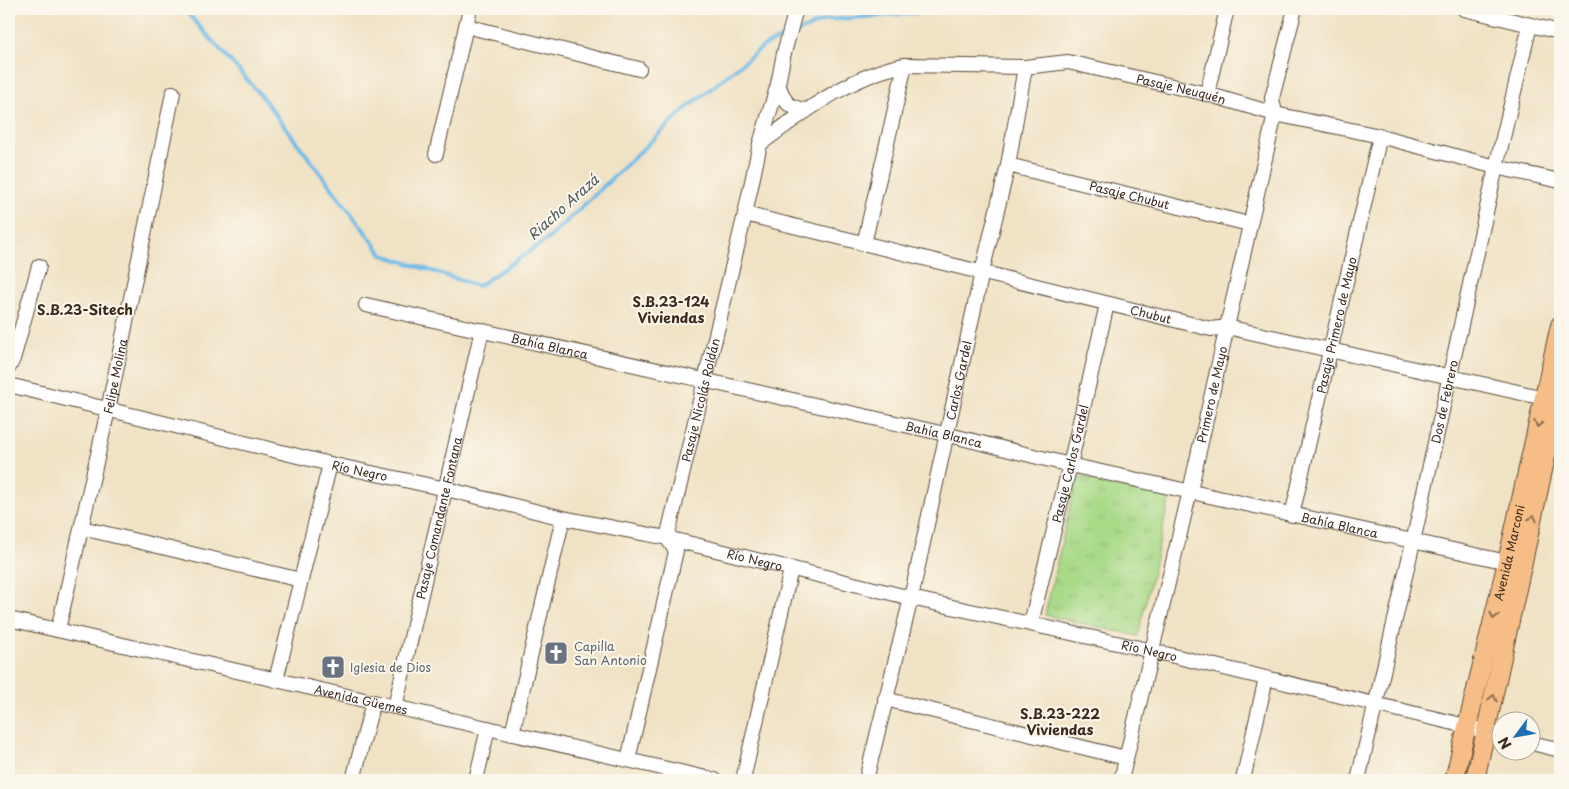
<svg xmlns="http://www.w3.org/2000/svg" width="1569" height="789" font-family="'Playpen Sans',sans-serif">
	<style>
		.park { fill: url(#park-tufts); stroke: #728253 }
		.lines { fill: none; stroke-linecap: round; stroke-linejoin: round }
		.stream { stroke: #6fbbe8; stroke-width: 4 }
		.minor-casing { stroke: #564637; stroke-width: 16 }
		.major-casing { stroke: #564637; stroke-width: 20 }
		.minor { stroke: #fff; stroke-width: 14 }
		.major { stroke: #f6be86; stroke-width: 18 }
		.oneway { stroke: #8f6d4d }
		.labels { text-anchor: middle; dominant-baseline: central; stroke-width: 4; stroke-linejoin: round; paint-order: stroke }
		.street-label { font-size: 12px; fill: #3b2a1e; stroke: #fbf7ec }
		.worship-label { font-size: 12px; fill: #5b616d; stroke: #fbf7ec; text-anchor: start }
		.water-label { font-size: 14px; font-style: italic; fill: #4b565b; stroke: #fbf7ec }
		.neighbourhood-label { font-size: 14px; font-weight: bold; fill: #3b2a1e; stroke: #fbf7ec }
	</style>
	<defs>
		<pattern id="park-tufts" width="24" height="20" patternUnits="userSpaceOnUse" patternTransform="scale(1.25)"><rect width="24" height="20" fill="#a9da88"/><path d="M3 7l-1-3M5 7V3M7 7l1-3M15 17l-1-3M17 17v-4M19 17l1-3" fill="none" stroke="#92bb75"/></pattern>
	</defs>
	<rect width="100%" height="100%" fill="#fbf7ec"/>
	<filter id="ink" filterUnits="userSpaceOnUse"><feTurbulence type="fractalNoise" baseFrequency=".02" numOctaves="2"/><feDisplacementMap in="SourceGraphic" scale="10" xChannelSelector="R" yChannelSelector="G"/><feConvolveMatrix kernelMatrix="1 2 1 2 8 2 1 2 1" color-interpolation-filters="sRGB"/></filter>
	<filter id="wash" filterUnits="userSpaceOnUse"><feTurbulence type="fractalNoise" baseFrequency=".0096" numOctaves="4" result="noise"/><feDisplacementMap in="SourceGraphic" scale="20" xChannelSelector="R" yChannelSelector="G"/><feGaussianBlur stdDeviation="1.12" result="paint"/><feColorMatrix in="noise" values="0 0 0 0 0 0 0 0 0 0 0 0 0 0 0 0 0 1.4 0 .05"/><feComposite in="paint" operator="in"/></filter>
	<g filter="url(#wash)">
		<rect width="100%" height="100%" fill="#f0e2c4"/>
		<path class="park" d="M1077,476L1170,497L1138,636L1045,615Z"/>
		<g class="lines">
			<path class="stream" d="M184,9L259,93L383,255L478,286L548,239L683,111L764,46L784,37
				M793,34L825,20L974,9"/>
		</g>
	</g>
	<g filter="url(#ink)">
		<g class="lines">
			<g class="minor-casing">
				<g id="minor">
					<path d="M1464,9L1560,32"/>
					<path d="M466,26L639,69"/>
					<path d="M778,84C785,102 786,107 806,110"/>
					<path d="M1207,94L1227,9"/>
					<path id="s1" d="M760,144C802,113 853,74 905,65L1025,67L1068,62L1207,94L1275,114L1380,136L1496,167L1560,181"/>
					<path d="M436,154L470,9"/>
					<path id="s2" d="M1008,165L1249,224"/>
					<path id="s3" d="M745,214L1211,329L1227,327L1553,400"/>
					<path d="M864,244L905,65"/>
					<path id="s4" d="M366,305L945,434L1070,465L1516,564"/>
					<path d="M9,367L13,359L39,266"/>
					<path id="s5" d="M9,385L330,464L446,489L563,518L667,538L911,598L1153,651L1466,726L1502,736"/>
					<path id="s6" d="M1292,515L1380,136"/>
					<path d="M82,528L301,580"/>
					<path id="s7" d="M667,538L745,214L760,144L778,84L784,53L796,9"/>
					<path id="s8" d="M9,619L715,780"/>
					<path id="s9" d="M1031,623L1070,465L1107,304"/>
					<path id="s10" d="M58,630L108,410L173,93"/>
					<path d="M276,680L330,464"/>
					<path d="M885,699L1126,758"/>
					<path id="s11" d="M395,707L482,330"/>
					<path d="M512,734L563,518"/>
					<path d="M1532,743L1560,750"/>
					<path d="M628,760L676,551L667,538"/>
					<path d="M353,780L373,702"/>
					<path d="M476,780L488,728"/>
					<path d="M743,780L791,569"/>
					<path id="s12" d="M866,780L911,598L982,272L1008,165L1025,67"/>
					<path id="s13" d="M1121,780L1190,491L1275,114L1272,98L1295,9"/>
					<path d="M1243,780L1266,678"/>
					<path id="s14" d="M1358,780L1413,542L1496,167L1530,25"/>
				</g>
			</g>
			<g class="major-casing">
				<g id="major">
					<path id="s15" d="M1454,780L1507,562L1560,325"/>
					<path d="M1475,780L1560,393"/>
				</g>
			</g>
			<use href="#minor" class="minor"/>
			<use href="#major" class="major"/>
		</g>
		<defs><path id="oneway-chevron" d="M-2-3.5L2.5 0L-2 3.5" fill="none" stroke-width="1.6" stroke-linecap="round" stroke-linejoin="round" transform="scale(1.25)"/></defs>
		<g class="oneway">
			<use href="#oneway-chevron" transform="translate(1538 424) rotate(103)"/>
			<use href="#oneway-chevron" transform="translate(1533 518) rotate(-77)"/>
			<use href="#oneway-chevron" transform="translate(1494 616) rotate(104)"/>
			<use href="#oneway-chevron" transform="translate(1493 698) rotate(-78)"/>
		</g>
	</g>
	<defs>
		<g id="church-square" transform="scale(1.25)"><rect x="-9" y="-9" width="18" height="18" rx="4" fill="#6b7280" stroke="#fbf7ec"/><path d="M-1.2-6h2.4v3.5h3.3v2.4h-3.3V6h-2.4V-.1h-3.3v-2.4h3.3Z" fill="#fff"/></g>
	</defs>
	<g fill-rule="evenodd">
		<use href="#church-square" x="556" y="653"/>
		<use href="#church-square" x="333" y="667"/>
	</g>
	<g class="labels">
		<g class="street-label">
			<text stroke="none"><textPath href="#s1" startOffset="446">Pasaje Neuquén</textPath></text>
			<text stroke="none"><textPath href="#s2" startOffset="125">Pasaje Chubut</textPath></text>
			<text stroke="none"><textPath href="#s3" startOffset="418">Chubut</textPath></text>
			<text stroke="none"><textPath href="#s6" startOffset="195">Pasaje Primero de Mayo</textPath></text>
			<text stroke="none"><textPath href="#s4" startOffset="188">Bahía Blanca</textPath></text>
			<text stroke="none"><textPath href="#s10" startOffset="260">Felipe Molina</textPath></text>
			<text stroke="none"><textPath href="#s12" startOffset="410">Carlos Gardel</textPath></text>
			<text stroke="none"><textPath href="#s13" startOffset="396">Primero de Mayo</textPath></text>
			<text stroke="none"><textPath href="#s7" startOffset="142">Pasaje Nicolás Roldán</textPath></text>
			<text stroke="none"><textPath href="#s14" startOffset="388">Dos de Febrero</textPath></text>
			<text stroke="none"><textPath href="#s4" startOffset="592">Bahía Blanca</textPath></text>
			<text stroke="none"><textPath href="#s9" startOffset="164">Pasaje Carlos Gardel</textPath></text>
			<text stroke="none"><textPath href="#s5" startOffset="361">Río Negro</textPath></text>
			<text stroke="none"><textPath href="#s11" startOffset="194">Pasaje Comandante Fontana</textPath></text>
			<text stroke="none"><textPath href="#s4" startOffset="998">Bahía Blanca</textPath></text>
			<text stroke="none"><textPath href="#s15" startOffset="234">Avenida Marconi</textPath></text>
			<text stroke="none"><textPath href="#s5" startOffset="766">Río Negro</textPath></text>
			<text stroke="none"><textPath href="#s5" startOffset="1171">Río Negro</textPath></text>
			<text stroke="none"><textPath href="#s8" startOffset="361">Avenida Güemes</textPath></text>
		</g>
		<g class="worship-label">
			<text x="574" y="646">Capilla<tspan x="574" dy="14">San Antonio</tspan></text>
			<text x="350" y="667">Iglesia de Dios</text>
		</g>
		<g class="water-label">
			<text transform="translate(563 207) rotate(-42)">Riacho Arazá</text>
		</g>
		<g class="neighbourhood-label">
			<text x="671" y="301">S.B.23-124<tspan x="671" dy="16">Viviendas</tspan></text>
			<text x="85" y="309">S.B.23-Sitech</text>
			<text x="1060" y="713">S.B.23-222<tspan x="1060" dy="16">Viviendas</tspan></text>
		</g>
	</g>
	<rect width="1569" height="789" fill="none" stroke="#fbf7ec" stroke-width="30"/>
	<g transform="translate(1516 736) rotate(238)"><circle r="24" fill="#fbf7ec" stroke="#aea59a"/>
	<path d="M0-4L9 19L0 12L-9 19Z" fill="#1f6fb2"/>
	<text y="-8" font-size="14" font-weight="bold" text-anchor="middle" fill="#3b2a1e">N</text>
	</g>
</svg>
